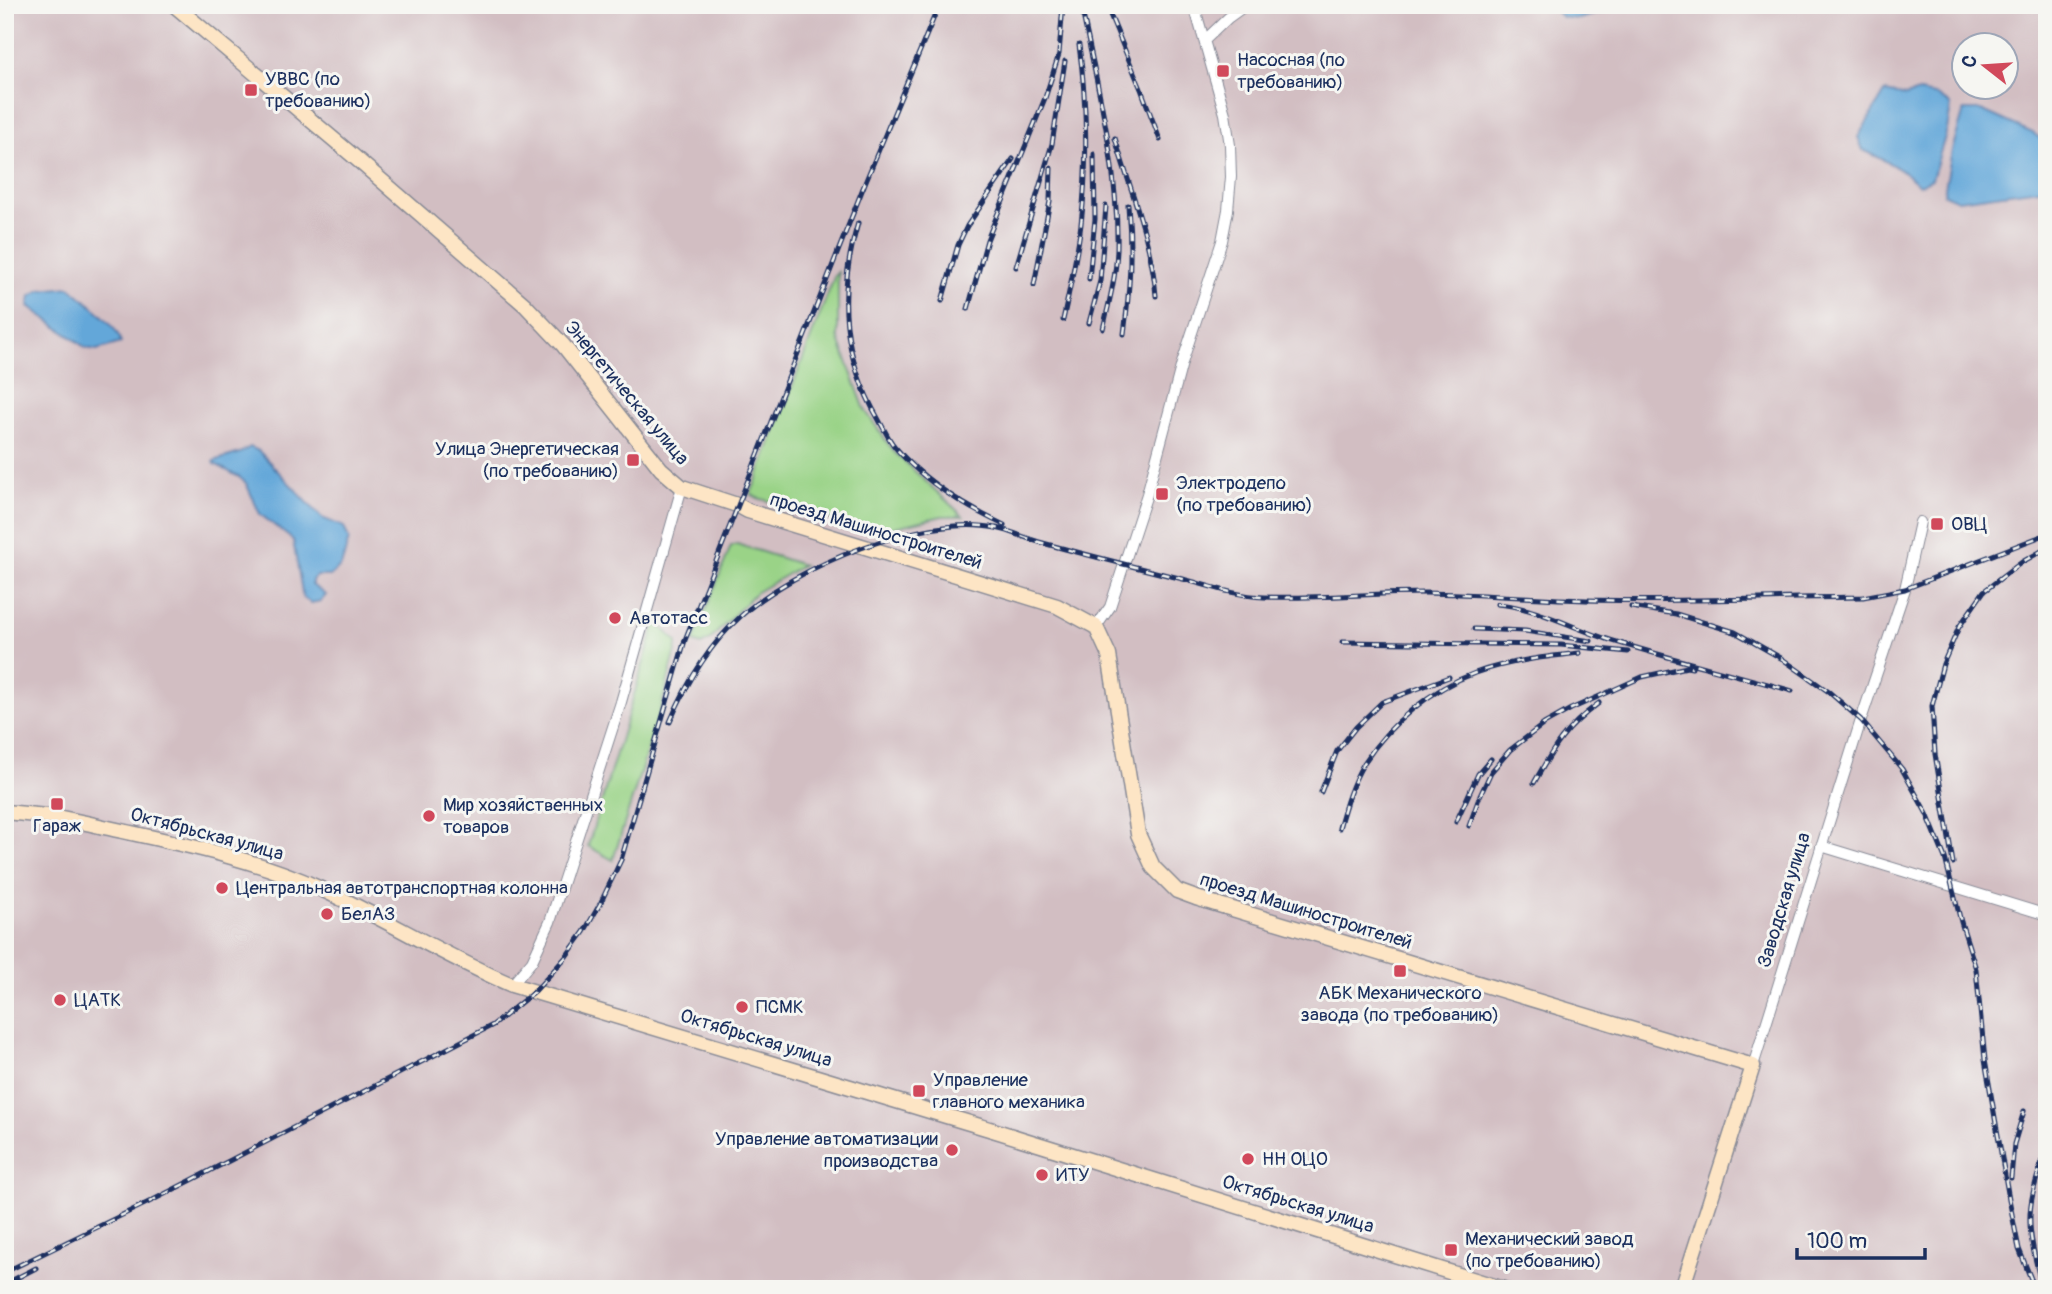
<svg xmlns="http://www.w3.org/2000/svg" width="2052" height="1294" font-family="Pangolin,sans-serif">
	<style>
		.industrial { fill: #d2bec2; fill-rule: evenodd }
		.green { fill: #9ad387; stroke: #5a8172; stroke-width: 2 }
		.water { fill: #64a7d9; stroke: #406b9c; stroke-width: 2 }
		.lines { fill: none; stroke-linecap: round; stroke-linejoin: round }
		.street-casing { stroke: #888a96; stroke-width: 12 }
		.secondary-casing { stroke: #888a96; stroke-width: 17 }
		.street { stroke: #fff; stroke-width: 10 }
		.secondary { stroke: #fde5c5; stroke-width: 14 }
		.rail-casing { stroke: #1b2f5e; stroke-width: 5 }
		.rail { stroke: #f6f6f2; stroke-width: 2.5; stroke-dasharray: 8; stroke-linecap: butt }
		.poi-dot { fill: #d1495b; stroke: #f6f6f2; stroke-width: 2.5 }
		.labels { text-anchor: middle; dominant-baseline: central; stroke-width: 6; stroke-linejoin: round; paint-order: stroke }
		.poi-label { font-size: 19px; fill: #1b2f5e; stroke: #f6f6f2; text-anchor: start }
		.street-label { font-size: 19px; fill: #1b2f5e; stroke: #f6f6f2 }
	</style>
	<rect width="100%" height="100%" fill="#f6f6f2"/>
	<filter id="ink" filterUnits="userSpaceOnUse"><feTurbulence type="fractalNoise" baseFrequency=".0143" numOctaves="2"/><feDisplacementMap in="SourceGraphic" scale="14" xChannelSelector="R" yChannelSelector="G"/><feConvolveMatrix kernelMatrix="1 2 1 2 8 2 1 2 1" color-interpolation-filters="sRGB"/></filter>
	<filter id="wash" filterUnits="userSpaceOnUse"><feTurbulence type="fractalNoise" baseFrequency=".00686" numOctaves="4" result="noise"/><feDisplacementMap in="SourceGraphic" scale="28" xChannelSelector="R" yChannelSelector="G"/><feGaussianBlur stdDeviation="1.57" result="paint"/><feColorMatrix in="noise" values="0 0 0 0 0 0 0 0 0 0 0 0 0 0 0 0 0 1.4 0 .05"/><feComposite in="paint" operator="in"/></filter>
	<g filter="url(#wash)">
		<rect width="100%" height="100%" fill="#f4e4ce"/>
		<path class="industrial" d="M5,5H2047V1289H5ZM1965,46H2007V88H1965Z"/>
		<path class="green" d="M838,272V337L865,410L893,451L963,516H942L875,532L758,498L751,494L835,275Z
			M737,544L803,565L755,593L709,641L701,645L693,642L731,546Z
			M656,622L677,642V647L661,707L613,860L588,846Z"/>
		<path class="water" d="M1550,5H1627L1579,19L1562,17Z
			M1885,92L1906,96L1919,92L1939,96L1951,106L1947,130L1932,179L1919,185C1903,169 1883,159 1863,150L1858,137Z
			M1964,110H1981L2033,133L2047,143V188L1958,200L1944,194L1952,150Z
			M70,287C83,299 119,325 121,343L97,350L86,348L29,306L31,296L41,290Z
			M250,447L259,451L322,518L344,527L349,539L341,566L330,576H316L312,580V585L326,595L321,601L311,603L303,598L293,540L260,514L246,483L239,477L215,464L214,461L240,453Z"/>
	</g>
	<g filter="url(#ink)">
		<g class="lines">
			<g class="street-casing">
				<path id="street" d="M1205,40L1228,18L1246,5
					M1096,627L1110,607L1147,494L1182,363L1222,241L1228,210L1231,177L1230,145L1225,114L1194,5
					M1821,846L2047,915
					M512,985L532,961L550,922L621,702L682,487
					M1753,1066L1861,720L1905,589L1920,522"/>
			</g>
			<g class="secondary-casing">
				<path id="secondary" d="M174,5L351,154L525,305L563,345L661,469L682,487L737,505L748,511L1057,606L1096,627L1109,655L1138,834L1153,867L1177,891L1196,898L1753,1066L1682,1289
					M5,812L57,817L86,823C165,841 247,855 321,889C386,919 446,957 512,985L996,1131L1504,1289"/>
			</g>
			<use href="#street" class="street"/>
			<use href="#secondary" class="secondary"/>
			<g class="rail-casing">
				<path id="rail" d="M1081,5C1097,85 1119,168 1117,250C1116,276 1109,303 1103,329
					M1106,5L1141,89L1160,140
					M1115,138C1130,189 1152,242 1156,296
					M858,223C837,293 842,356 879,420C884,429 889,440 895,447C924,482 964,506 1004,525
					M1016,267L1052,144L1065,61
					M1089,279L1095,219L1094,154
					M1034,285L1050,201L1051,168
					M942,301L958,245L967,226L1013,159
					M968,309L987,240L1045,98L1053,73L1059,54L1063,5
					M1063,320C1070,288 1077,256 1081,224C1088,167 1087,102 1079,45
					M1089,323L1100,281L1106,206
					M1124,334C1130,288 1132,252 1128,205
					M1497,604C1535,607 1573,628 1610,640C1670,659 1731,673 1792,691
					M1631,607L1676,614L1735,632L1781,658L1829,692L1861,720L1902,769L1927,814L1945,858L1961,922L1976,969L1985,1060L2009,1199L2019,1249L2035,1289
					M1474,629L1525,631L1591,641
					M1342,642L1561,645L1628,652
					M670,722C686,684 709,645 741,616C794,567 924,513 996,528C1011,531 1025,538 1039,542C1087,555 1135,567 1183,579C1209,586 1237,596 1264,597C1318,599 1371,593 1425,593C1479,594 1532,598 1586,600C1678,602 1771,598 1863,597L1905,589L2047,534
					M1534,783C1554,747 1565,728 1599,703
					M1321,792L1337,751L1356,727L1382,702L1449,677
					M1456,822L1478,774L1491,759
					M1469,826L1479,798L1491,772L1510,750L1544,724L1571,709L1642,677L1687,667L1692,668
					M1339,828C1345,806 1352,782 1364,763C1389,724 1431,689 1475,673C1508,661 1545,657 1580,653
					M1953,863L1935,754L1932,706L1943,664L1959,627L1984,591L2022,562L2047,548
					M2011,1178L2014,1144L2024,1111
					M5,1272L153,1200L493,1025L535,991L565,958L584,932L600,904L621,860L685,640L865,183L939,5
					M5,1284L36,1268
					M2042,1289C2038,1267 2030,1244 2030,1222C2029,1196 2040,1170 2047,1145"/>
			</g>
			<use href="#rail" class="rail"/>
		</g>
	</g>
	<g class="poi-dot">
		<rect x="1216" y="64" width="14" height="14" rx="3.5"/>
		<rect x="244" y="83" width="14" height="14" rx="3.5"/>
		<rect x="626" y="453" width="14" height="14" rx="3.5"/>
		<rect x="1155" y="487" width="14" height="14" rx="3.5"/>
		<rect x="1930" y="517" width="14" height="14" rx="3.5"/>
		<circle cx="615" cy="618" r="7"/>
		<rect x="50" y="797" width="14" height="14" rx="3.5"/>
		<circle cx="429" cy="816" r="7"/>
		<circle cx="222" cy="888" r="7"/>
		<circle cx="327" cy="914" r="7"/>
		<rect x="1393" y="964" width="14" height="14" rx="3.5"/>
		<circle cx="60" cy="1000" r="7"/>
		<circle cx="742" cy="1007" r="7"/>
		<rect x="912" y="1084" width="14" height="14" rx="3.5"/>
		<circle cx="952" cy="1150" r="7"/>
		<circle cx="1248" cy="1159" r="7"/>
		<circle cx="1042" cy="1175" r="7"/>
		<rect x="1444" y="1243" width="14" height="14" rx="3.5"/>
	</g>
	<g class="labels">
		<g class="poi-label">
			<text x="1237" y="60">Насосная (по<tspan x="1237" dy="22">требованию)</tspan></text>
			<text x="265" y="79">УВВС (по<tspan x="265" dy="22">требованию)</tspan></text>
			<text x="619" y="449" text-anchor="end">Улица Энергетическая<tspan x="619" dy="22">(по требованию)</tspan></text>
			<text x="1176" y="483">Электродепо<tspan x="1176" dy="22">(по требованию)</tspan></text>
			<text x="1951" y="524">ОВЦ</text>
			<text x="629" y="618">Автотасс</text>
			<text x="443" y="805">Мир хозяйственных<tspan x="443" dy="22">товаров</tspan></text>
			<text x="57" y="826" text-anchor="middle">Гараж</text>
			<text x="236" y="888">Центральная автотранспортная колонна</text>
			<text x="341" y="914">БелАЗ</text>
			<text x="1400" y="993" text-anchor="middle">АБК Механического<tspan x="1400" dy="22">завода (по требованию)</tspan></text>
			<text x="74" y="1000">ЦАТК</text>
			<text x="756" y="1007">ПСМК</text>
			<text x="933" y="1080">Управление<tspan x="933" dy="22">главного механика</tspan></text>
			<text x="938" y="1139" text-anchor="end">Управление автоматизации<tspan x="938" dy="22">производства</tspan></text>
			<text x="1262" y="1159">НН ОЦО</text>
			<text x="1056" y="1175">ИТУ</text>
			<text x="1465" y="1239">Механический завод<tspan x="1465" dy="22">(по требованию)</tspan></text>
		</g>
		<g class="street-label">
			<text transform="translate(627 393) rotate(50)">Энергетическая улица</text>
			<text transform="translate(876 531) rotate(17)">проезд Машиностроителей</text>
			<text transform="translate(207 834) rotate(15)">Октябрьская улица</text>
			<text transform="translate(1784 900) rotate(-73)">Заводская улица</text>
			<text transform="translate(1306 911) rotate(17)">проезд Машиностроителей</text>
			<text transform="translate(756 1038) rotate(17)">Октябрьская улица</text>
			<text transform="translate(1298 1204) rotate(17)">Октябрьская улица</text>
		</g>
	</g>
	<rect width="2052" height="1294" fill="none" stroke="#f6f6f2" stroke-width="28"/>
	<g transform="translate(1985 66) rotate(287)"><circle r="33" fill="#f6f6f2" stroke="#9ea6b7" stroke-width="2"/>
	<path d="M0-5L12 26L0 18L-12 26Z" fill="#d1495b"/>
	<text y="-10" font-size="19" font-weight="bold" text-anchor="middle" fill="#1b2f5e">С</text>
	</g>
	<path d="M1797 1248v10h128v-10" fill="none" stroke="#1b2f5e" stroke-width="3.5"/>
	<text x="1807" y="1248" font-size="21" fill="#1b2f5e" stroke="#f6f6f2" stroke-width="5" paint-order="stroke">100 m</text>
</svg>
